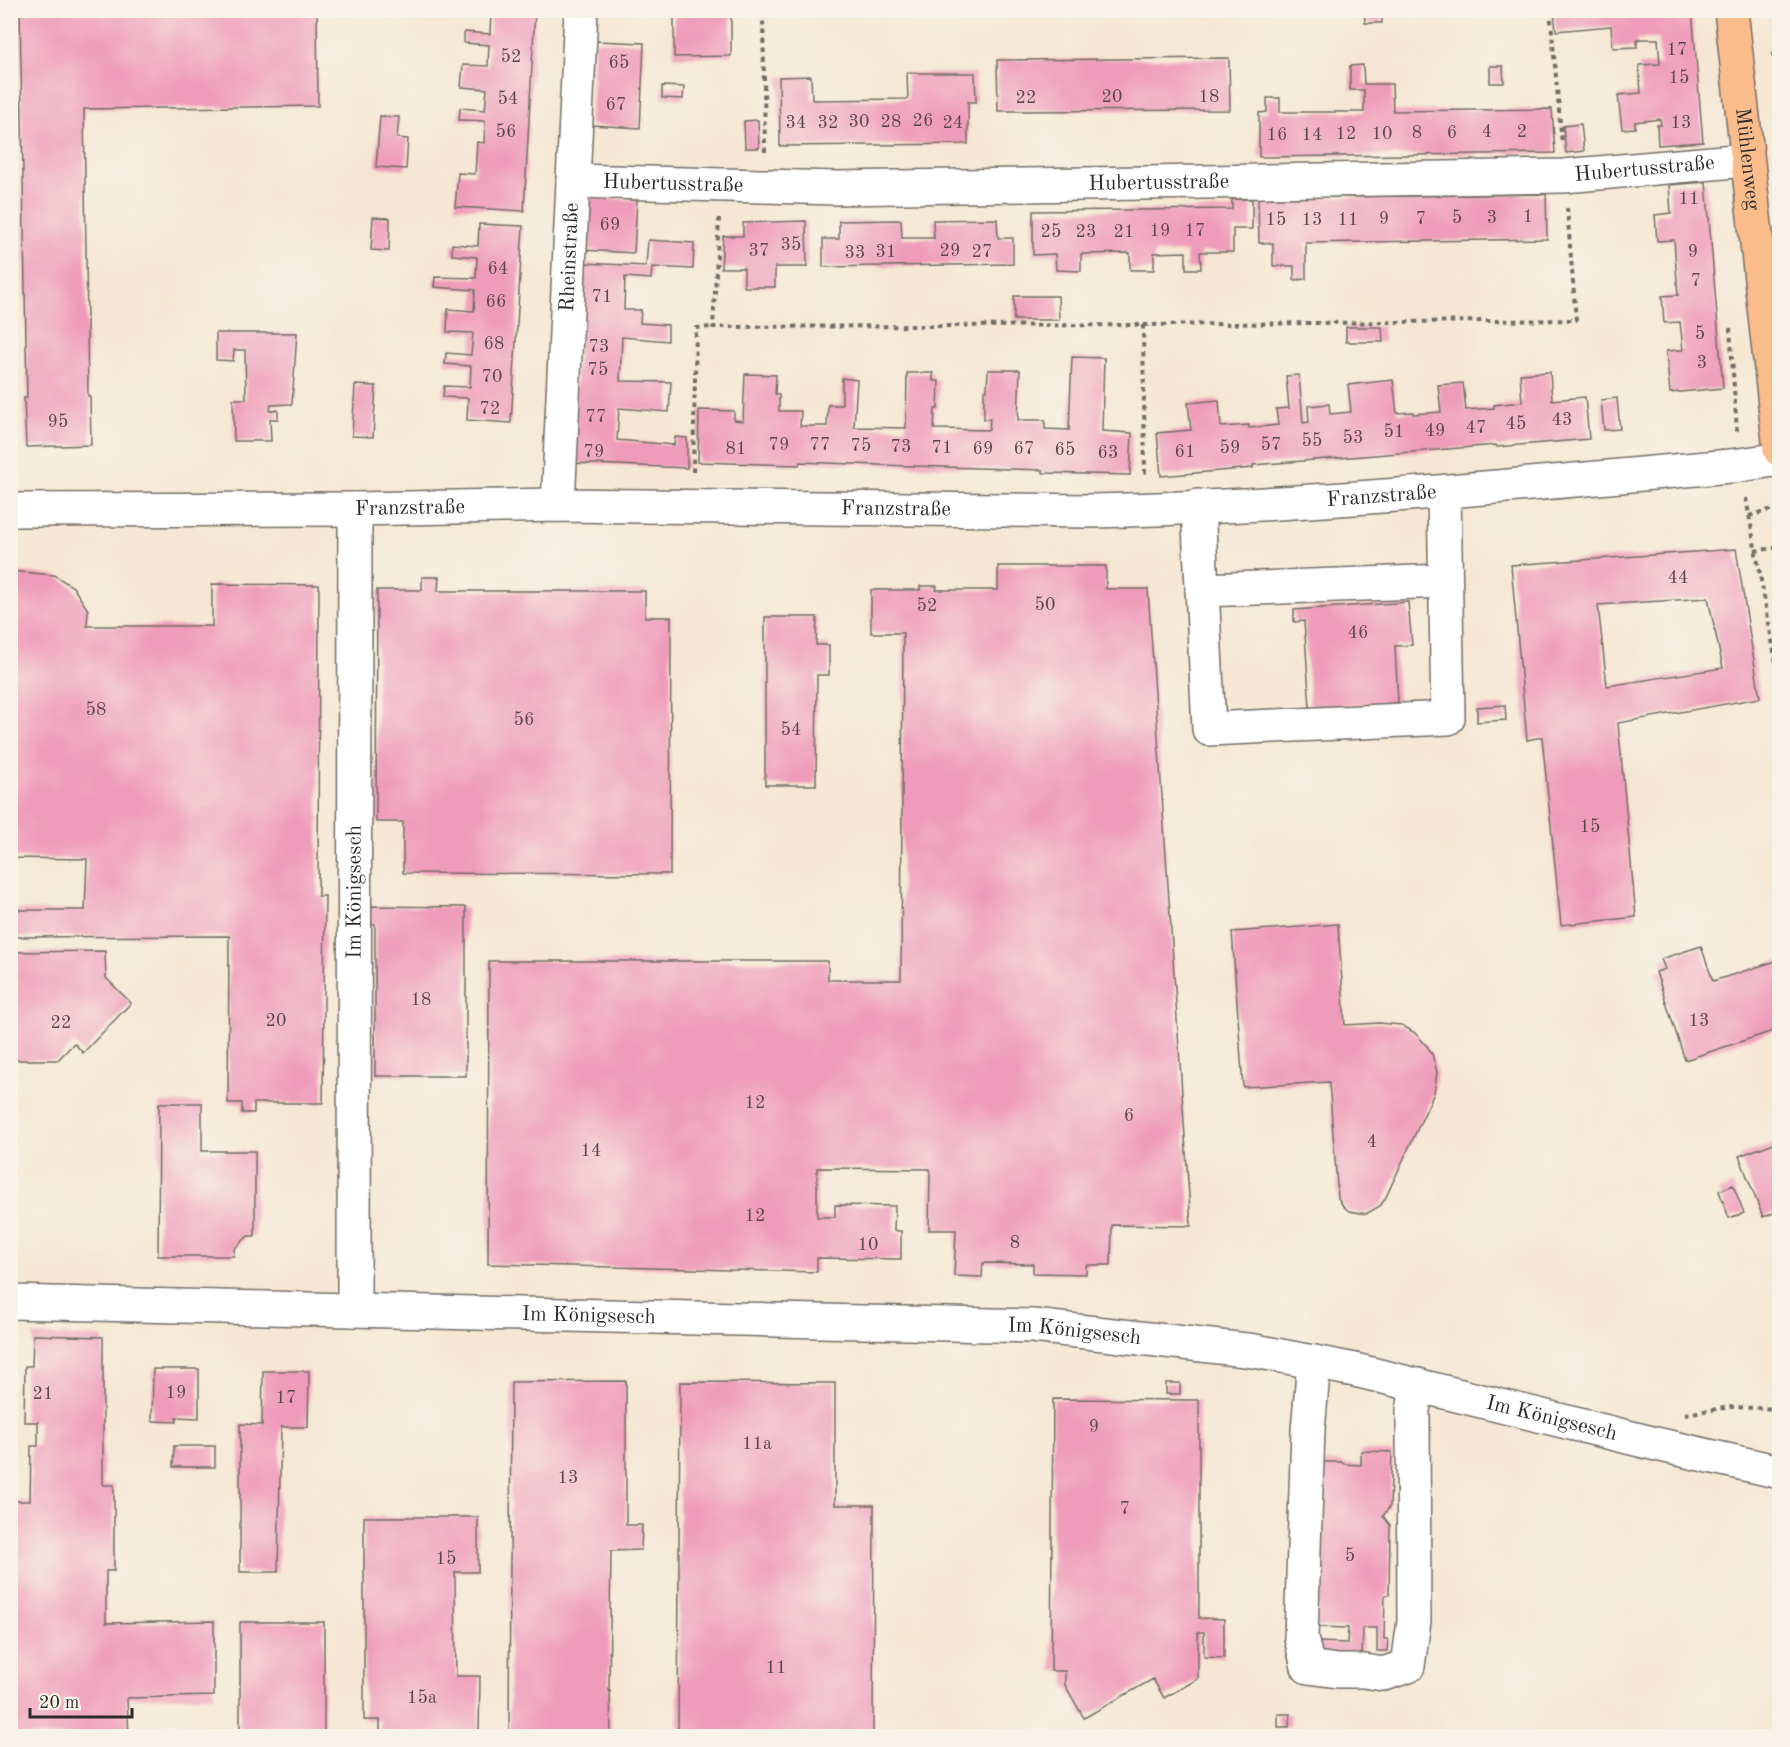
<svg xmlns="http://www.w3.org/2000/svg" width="1790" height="1747" font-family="'Old Standard TT',serif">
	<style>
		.building { fill: #ef9cba; fill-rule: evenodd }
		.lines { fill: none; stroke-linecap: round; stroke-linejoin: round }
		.minor-casing { stroke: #726d66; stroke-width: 36 }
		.major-casing { stroke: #726d66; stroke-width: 36 }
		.path { stroke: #726d66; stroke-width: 4; stroke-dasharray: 4.5 4.5; stroke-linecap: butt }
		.minor { stroke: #fff; stroke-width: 33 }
		.major { stroke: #fabc8b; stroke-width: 33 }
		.labels { text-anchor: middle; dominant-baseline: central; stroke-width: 4.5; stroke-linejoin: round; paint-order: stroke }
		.number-label { font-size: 18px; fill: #5c474f }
		.street-label { font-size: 21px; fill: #2b2b2b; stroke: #f7f3e8 }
	</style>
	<rect width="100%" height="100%" fill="#f7f3e8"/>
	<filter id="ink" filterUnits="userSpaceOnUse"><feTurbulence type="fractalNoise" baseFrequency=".0167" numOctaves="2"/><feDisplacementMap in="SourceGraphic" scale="12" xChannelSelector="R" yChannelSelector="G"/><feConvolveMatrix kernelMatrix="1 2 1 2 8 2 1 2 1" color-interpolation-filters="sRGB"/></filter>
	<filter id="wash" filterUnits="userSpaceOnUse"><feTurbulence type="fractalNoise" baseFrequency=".008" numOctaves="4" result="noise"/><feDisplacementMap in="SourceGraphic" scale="24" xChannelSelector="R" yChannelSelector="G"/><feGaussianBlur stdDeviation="1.35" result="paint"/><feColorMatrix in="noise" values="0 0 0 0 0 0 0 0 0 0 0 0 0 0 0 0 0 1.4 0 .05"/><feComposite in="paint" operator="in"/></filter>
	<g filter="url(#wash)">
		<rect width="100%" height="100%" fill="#f5e7d3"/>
		<g id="blocks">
			<path class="building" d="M20,10h297l1,96 -234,3 4,287h2l1,49 -65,2 -2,-49h3z
				M486,10h49l-11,201 -69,-4 3,-34 17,1 2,-32 7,1 1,-22 -26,-1 1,-12 25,2 2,-21 -26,-2 2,-22 25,1 1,-21 -25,-2v-11l26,2 1,-21 -5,-1z
				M674,10h57v46l-57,1z
				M1364,10h18v13h-17z
				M1567,10h125l11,132 -45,3 -1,-20h4l-1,-6 -25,3v6l-13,1 -4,-34 23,-2 -2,-28 21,-1 -2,-25h-21v8l-24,1 -2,-22 -55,5 -2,-19z
				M595,41l49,2 -4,85 -50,-3z
				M1229,58l1,52 -232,1 -1,-51z
				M1363,65l1,19h28l1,27 159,-2 3,44 -296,4v-44l8,-1v-14h13v14h84v-22h-14v-24z
				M1490,66h13l1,17h-14z
				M907,73h68l1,29h-8v42l-188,2 -1,-69 32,-1 1,24 96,-1z
				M662,86l22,1 -1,12 -21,-1z
				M380,116l19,1 -2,21 11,1 -2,30 -30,-2z
				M758,120l1,28h-14l-1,-27z
				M1581,124l3,27 -18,2 -3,-27z
				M1706,182l17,206 -53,5 -4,-42 17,-1 -3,-28 -16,1 -2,-27 16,-1 -4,-55 -17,1 -2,-26 16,-2 -2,-28z
				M1546,194l1,45 -241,4v36l-12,1v-14h-21v-23h-14l-1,-45z
				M586,197l51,3 -3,53 -51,-3z
				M1232,199h20v30h-19v23h-33l1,17h-15v-17l-32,1v17h-24v-17l-49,1v17l-25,-1 -1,-16 -22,1v-44l199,-2z
				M373,217l17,1 -1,33 -18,-1z
				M997,219l1,19h15v26l-190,3v-28h16v-18l62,-1 1,18h32l-1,-18z
				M806,221l1,46h-32v20h-31v-19h-23l2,-32h20v-13z
				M479,224l44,2 -12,197 -44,-3 1,-22 -25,-1 1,-11 26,1 1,-21 -26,-2 1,-11 25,2 2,-22 -26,-1 1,-23 26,2 1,-21 -41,-3 1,-10 41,1 1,-21 -25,-2v-11l26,2z
				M648,240l46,3 -1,26 -41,-2 -1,12 -26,-2 -1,33h17l-1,13 28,2v16l-46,-4 -2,44 51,1 -2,30 -50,-4 -2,32 57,5 1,-8 12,1v30l-117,-5 14,-200 62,3z
				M1014,296h44l1,24h-45z
				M1346,327h36l1,15h-37z
				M216,333h81l-5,71 -21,1 -1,6 8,-1v9h-8l1,22h-37l-1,-42h13l-1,-49h-11l-1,11 -17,-1z
				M1072,357l32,1 -2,73 30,2 -2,42 -87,-2v-3l-163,-5 -80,-3 -1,3 -101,-3 1,-52 35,1v9l9,1 2,-47 31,1 -1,19h4v17h22l-1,15h27l1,-21h14v-27l15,2 -3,47 52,1 1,-55h26v8h6l-1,28h-3l-1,20 55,1 1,-11h-6v-29h3l1,-20h32l-2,50h27v9l24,1z
				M1550,372l2,28 33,-3 4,42 -92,8 -1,-2 -243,20v3l-92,8 -4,-43 34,-3 -3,-27 31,-3 2,27 28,-2v3l29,-3 -2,-16 13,-1 -3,-32 13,-1 4,48 6,-1 -1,-16 21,-2 1,10 21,-2 -3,-27 45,-5 4,33 16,-1v2l28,-2 -3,-27 25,-2 3,27 28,-2v-3l28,-3 -2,-28z
				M355,385l21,1 -3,51 -21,-1z
				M1617,398l3,31 -16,1 -3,-30z
				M1736,549l24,149 -142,25 18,194 -75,8 -19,-188 -15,3 -16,-175zM1708,598l15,70 -116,18 -9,-81z
				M998,566h108v23h42l43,637 -79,-1 -1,40h-25v9l-53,-1v-9l-50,-1 -1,14 -28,-1 2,-46h-27l1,-61 -113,-1v49h18v-12l60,1 -1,25h7v28l-84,-1v14l-329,-8 1,-303h339v19h73l2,-347h-32v-43h49v-4h17l-1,4h62z
				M10,571l44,4 19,12 15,23 -1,16h125v-42l107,1 -1,311h7l-2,207h-69v10h-12v-10h-14l1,-167 -219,1v-27h75l2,-51 -77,-1z
				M422,577h17l-1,14h207v26h26l-1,257 -267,-1v-51h-27l1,-232h45z
				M1408,602l4,43 -17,1 3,57 -88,5 -6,-87 -10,1v-12z
				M765,617h52l-1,28h13v30h-12l-1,110h-51z
				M1505,705l1,15 -29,2v-15z
				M363,906l103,1v169h-91v-152h-12z
				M1338,924l7,101 34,-2 23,2 13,8 12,13 5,8 5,18 -3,21 -49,106 -5,7 -14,8 -17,-3 -6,-5 -5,-8 -9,-116 -86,5 -11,-155z
				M1701,946l12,35 66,-21v69l-94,31 -29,-88 9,-3 -4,-10z
				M105,951l1,27 25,25 -48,50 -9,-10 -16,17h-48v-108z
				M159,1103h43v48h53v85h-7l-14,13v7h-76z
				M1779,1141v70l-16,6 -24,-61z
				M1733,1185l11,28 -15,5 -10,-27z
				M33,1335l70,2v148h11v86h-8v52l108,-2v75l-87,2 2,38h-119v-235h20l1,-55h7v-24h-14l1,-56h7z
				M153,1369h46v49l-23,-1 1,5 -25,-1z
				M263,1371h46l-1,56h-27l-3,145h-38v-148l22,1z
				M626,1381v144h16l-1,25 -30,1 -2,140h1l1,45h-102l2,-354z
				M680,1382l155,1v122h39l-1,231h-195z
				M1166,1383h14v11h-14z
				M1053,1399l146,1v218l25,1v39l-20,-1v-25h-6v47l-34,19 -11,-19 -69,39 -19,-33v-14h-14z
				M174,1446h41v21h-42z
				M1361,1451l31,1 -2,54 -7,10 7,9 -1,70h-4l-1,44h4l-1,12h-10v-23h-14l-1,30 -45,-1 1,-15 29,1 1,-15 -31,-1 5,-163 3,-2h16l3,2 17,1z
				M364,1517h114v55h-23l1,104h24l-1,58 -19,1v1h-77v-2h-3v-14h-16z
				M240,1622h84v114h-84z
				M1278,1714h12l-1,13h-11z"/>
		</g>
	</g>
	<g filter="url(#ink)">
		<use href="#blocks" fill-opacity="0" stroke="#726d66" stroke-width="1.5"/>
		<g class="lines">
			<defs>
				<g id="minor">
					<path id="s1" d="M573,181l263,7 728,-12 182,-16"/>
					<path id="s2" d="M558,505l23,-495"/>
					<path d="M1198,506l11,223 239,-11 -4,-226"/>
					<path id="s3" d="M10,510l345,-1 203,-4 531,6c217,-5 434,-26 651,-46l40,-6"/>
					<path d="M1202,590l243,-9"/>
					<path id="s4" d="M10,1302l1023,24 222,25 100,19 301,74 124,28"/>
					<path id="s5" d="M354,1310l1,-801"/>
					<path d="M1314,1362l-6,68 -7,208 7,29 30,4h27l18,3 25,-8 6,-45 -1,-211 5,-25"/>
				</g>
				<g id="major">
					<path id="s6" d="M1731,10l49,440"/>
				</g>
			</defs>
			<use href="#minor" class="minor-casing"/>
			<use href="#major" class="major-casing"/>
			<path class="path" d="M1550,10l12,134
				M1773,53l7,35
				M765,152l-2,-141 23,-1
				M719,218l-6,109 430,-2 433,-5 -9,-112
				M1143,325l2,150
				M1730,328l7,104
				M693,472l3,-144 17,-1
				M1746,498l34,186
				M1749,516l31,-9
				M1755,551l25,-4
				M1685,1414l46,-7 49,2"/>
			<use href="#minor" class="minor"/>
			<use href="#major" class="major"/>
		</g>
	</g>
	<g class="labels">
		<g class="number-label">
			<text x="1677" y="50">17</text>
			<text x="511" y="57">52</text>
			<text x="619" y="63">65</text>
			<text x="1679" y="78">15</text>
			<text x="1112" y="97">20</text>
			<text x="1209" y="97">18</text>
			<text x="1026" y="98">22</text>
			<text x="508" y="99">54</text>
			<text x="616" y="105">67</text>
			<text x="923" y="121">26</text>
			<text x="859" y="122">30</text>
			<text x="891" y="122">28</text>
			<text x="796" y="123">34</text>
			<text x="828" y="123">32</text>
			<text x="953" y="123">24</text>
			<text x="1681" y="123">13</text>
			<text x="506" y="132">56</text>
			<text x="1487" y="132">4</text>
			<text x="1522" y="132">2</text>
			<text x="1417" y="133">8</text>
			<text x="1452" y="133">6</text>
			<text x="1346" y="134">12</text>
			<text x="1382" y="134">10</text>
			<text x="1277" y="135">16</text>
			<text x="1312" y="135">14</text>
			<text x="1689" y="199">11</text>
			<text x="1528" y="217">1</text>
			<text x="1457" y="218">5</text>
			<text x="1492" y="218">3</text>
			<text x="1384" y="219">9</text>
			<text x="1421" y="219">7</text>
			<text x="1276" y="220">15</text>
			<text x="1312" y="220">13</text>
			<text x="1348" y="220">11</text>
			<text x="610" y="225">69</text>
			<text x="1160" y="231">19</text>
			<text x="1195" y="231">17</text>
			<text x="1051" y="232">25</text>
			<text x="1086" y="232">23</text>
			<text x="1124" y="232">21</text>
			<text x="791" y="245">35</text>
			<text x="759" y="251">37</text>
			<text x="950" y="251">29</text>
			<text x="886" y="252">31</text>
			<text x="982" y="252">27</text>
			<text x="1693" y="252">9</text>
			<text x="855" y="253">33</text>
			<text x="498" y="269">64</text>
			<text x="1696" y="281">7</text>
			<text x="602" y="297">71</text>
			<text x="496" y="302">66</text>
			<text x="1700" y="334">5</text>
			<text x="494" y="344">68</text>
			<text x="599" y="347">73</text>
			<text x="1702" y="363">3</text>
			<text x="598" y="370">75</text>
			<text x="492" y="377">70</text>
			<text x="490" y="409">72</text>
			<text x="596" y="417">77</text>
			<text x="1562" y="420">43</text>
			<text x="58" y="422">95</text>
			<text x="1516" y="424">45</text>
			<text x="1476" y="428">47</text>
			<text x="1435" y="431">49</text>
			<text x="1394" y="432">51</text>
			<text x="1353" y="438">53</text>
			<text x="1312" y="441">55</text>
			<text x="779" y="445">79</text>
			<text x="820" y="445">77</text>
			<text x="1271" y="445">57</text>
			<text x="861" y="446">75</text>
			<text x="901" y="447">73</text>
			<text x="942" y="448">71</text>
			<text x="1230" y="448">59</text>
			<text x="736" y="449">81</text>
			<text x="983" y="449">69</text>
			<text x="1024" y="449">67</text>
			<text x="1065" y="450">65</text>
			<text x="594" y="452">79</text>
			<text x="1185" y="452">61</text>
			<text x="1108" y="453">63</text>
			<text x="1678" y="578">44</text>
			<text x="1045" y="605">50</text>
			<text x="927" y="606">52</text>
			<text x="1358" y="633">46</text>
			<text x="96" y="710">58</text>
			<text x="524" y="720">56</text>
			<text x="791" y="730">54</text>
			<text x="1590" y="827">15</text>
			<text x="421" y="1000">18</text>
			<text x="276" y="1021">20</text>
			<text x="1699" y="1021">13</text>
			<text x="61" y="1023">22</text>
			<text x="755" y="1103">12</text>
			<text x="1129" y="1116">6</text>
			<text x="1372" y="1142">4</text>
			<text x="591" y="1151">14</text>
			<text x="755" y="1216">12</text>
			<text x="1015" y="1243">8</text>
			<text x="868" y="1245">10</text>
			<text x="176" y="1393">19</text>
			<text x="43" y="1394">21</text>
			<text x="286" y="1398">17</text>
			<text x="1094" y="1427">9</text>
			<text x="757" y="1444">11a</text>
			<text x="568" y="1478">13</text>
			<text x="1125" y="1509">7</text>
			<text x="1350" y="1556">5</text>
			<text x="446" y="1559">15</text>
			<text x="776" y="1668">11</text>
			<text x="422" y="1698">15a</text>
		</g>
		<g class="street-label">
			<text stroke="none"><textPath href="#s6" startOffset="150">Mühlenweg</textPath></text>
			<text stroke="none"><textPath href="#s1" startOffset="1072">Hubertusstraße</textPath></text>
			<text stroke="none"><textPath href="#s1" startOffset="586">Hubertusstraße</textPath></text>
			<text stroke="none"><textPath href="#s1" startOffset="100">Hubertusstraße</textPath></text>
			<text stroke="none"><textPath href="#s2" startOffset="248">Rheinstraße</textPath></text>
			<text stroke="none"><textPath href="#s3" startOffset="1372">Franzstraße</textPath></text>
			<text stroke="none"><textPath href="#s3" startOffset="400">Franzstraße</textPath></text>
			<text stroke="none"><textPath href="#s3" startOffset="886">Franzstraße</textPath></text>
			<text stroke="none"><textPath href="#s5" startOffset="418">Im Königsesch</textPath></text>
			<text stroke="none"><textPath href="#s4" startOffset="579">Im Königsesch</textPath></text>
			<text stroke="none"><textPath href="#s4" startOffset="1065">Im Königsesch</textPath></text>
			<text stroke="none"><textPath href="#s4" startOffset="1551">Im Königsesch</textPath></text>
		</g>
	</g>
	<rect width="1790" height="1747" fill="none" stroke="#f7f3e8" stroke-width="36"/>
	<path d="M30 1708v9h102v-9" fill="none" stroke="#2b2b2b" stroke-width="3"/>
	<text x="39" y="1708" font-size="18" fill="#2b2b2b" stroke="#f7f3e8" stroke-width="4.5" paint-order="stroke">20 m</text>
</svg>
